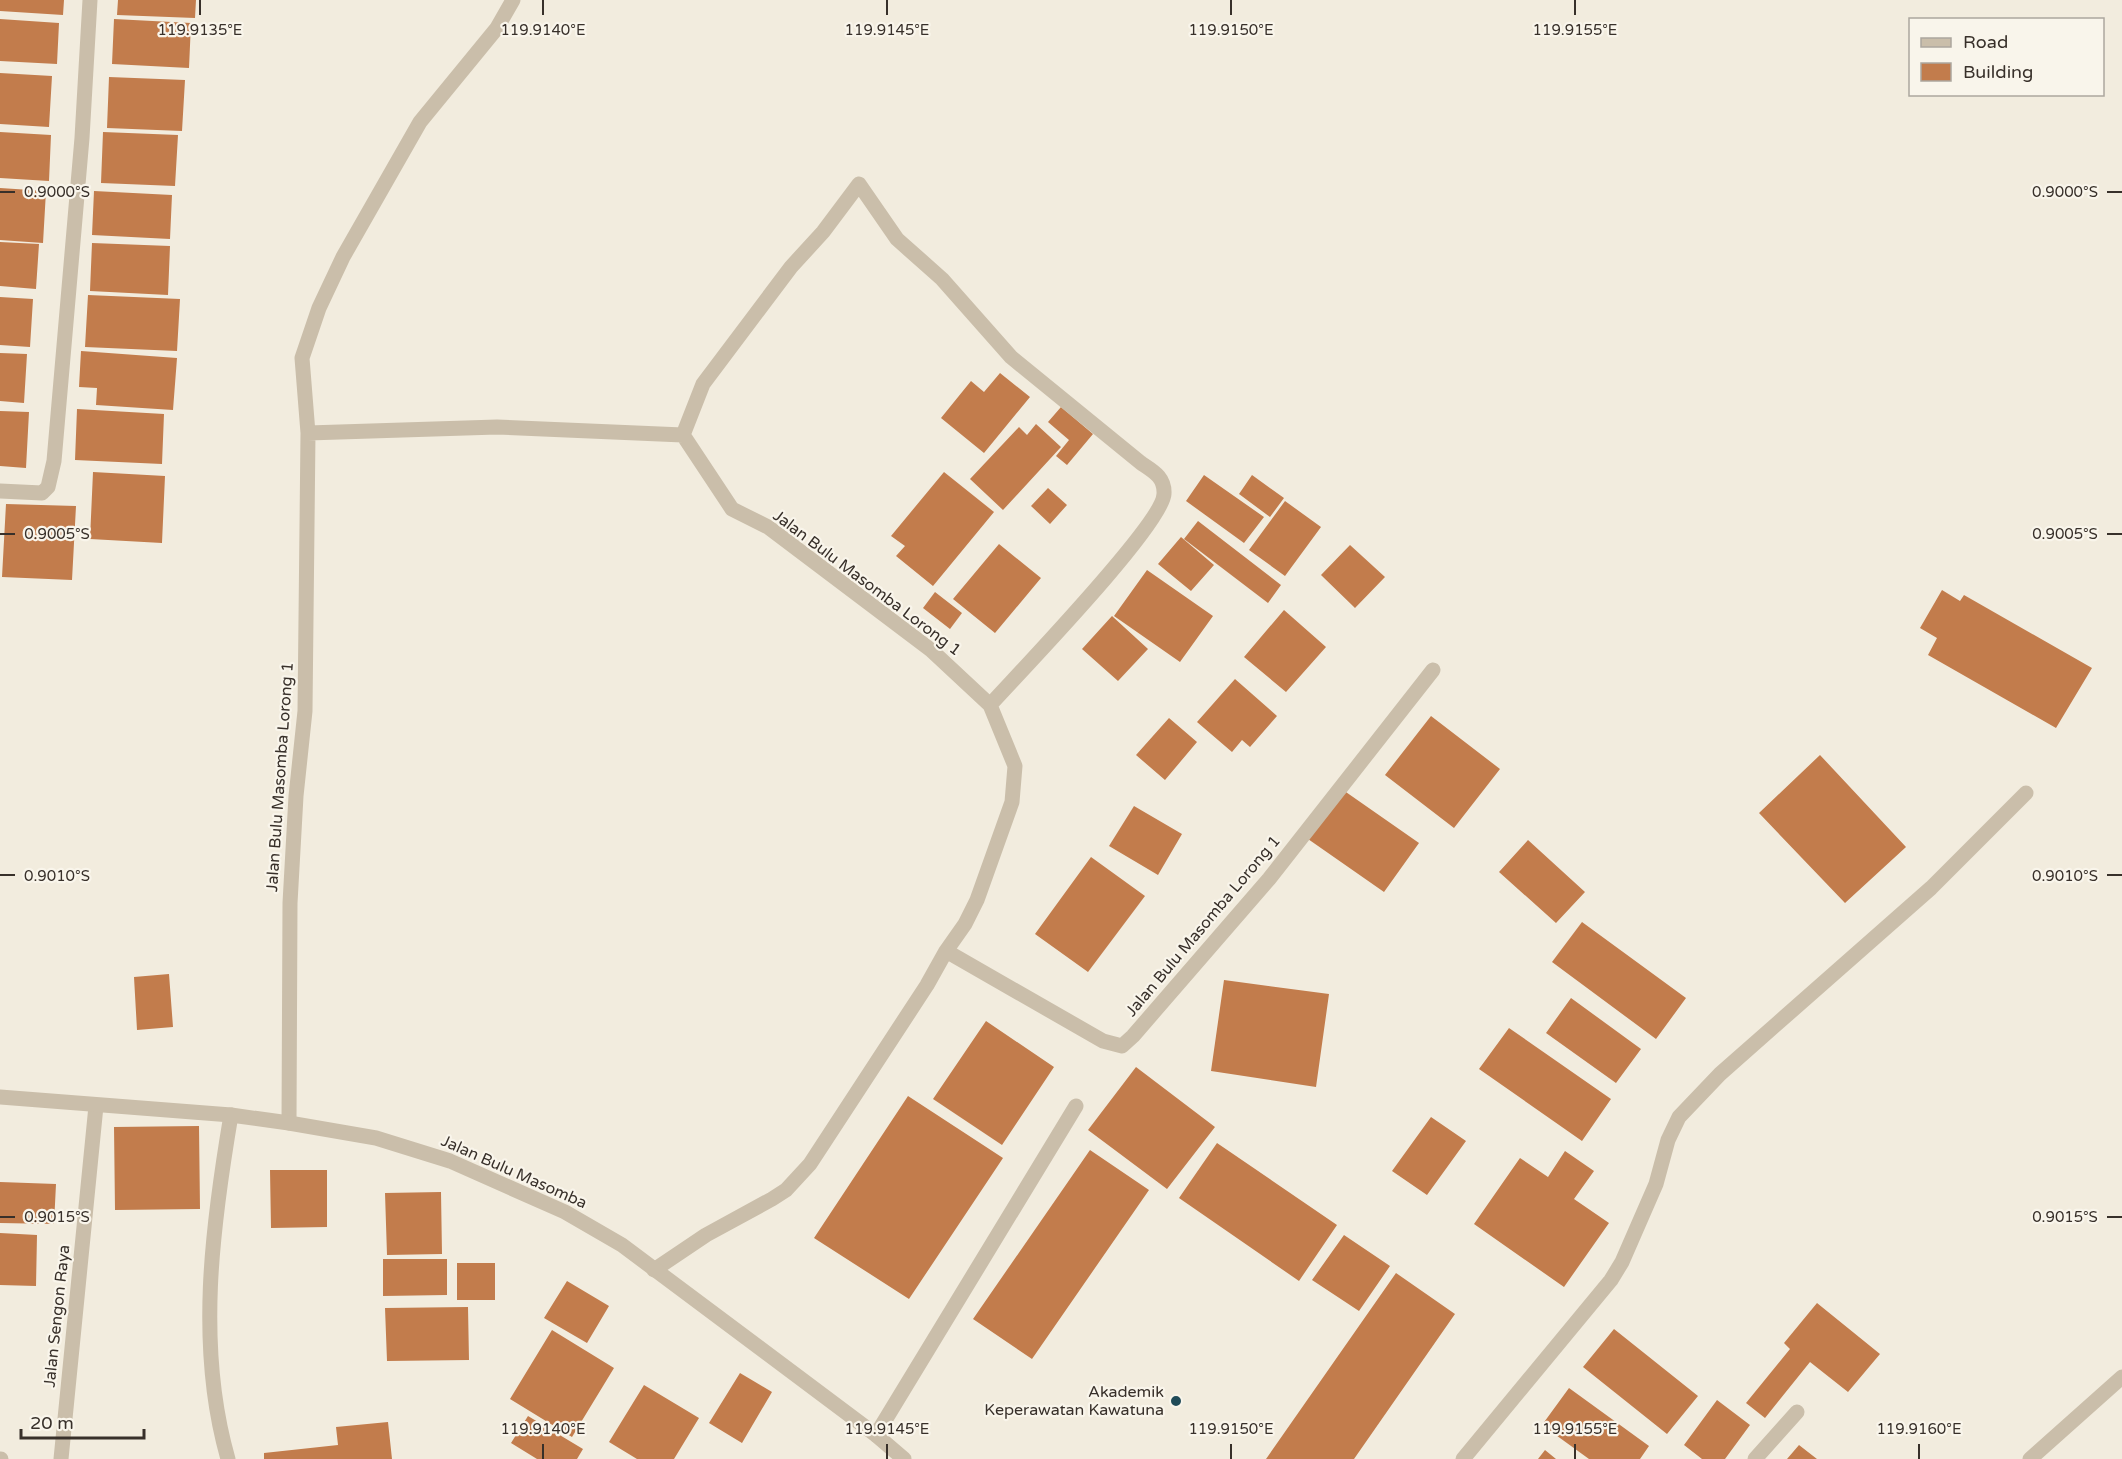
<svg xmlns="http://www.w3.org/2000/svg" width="2122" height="1459" font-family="'Varela Round',sans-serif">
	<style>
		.building { fill: #c27c4c }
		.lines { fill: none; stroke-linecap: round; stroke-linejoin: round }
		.service { stroke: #cabeaa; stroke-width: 15 }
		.minor { stroke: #cabeaa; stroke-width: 15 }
		.tertiary { stroke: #cabeaa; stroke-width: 15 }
		.ticks { fill: none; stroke: #38302a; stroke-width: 2 }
		.poi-dot { fill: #204b58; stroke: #f9f5eb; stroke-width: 2 }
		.labels { text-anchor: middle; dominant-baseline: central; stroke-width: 4.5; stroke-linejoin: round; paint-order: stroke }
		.street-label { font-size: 16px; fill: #38302a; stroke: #f9f5eb }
		.poi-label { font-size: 16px; fill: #38302a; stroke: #f9f5eb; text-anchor: end }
		.ticks-label { font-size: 15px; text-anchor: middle; fill: #38302a; stroke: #f9f5eb; stroke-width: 4.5; stroke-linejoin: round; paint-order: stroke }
	</style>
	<rect width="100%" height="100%" fill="#f2ecde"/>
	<path class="building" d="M0,0h64l-1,15 -63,-4z
		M118,0h78l-1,18 -78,-3z
		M0,19l59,4 -2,41 -57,-3z
		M114,19l77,4 -2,45 -77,-4z
		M0,73l52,3 -3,51 -49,-3z
		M109,77l76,3 -3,51 -75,-3z
		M0,132l51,3 -2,46 -49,-3z
		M103,132l75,3 -3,51 -74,-3z
		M0,188l46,3 -3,52 -43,-3z
		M94,191l78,4 -2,44 -78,-4z
		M0,242l39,2 -3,45 -36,-3z
		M92,243l78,3 -2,49 -78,-4z
		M88,295l92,4 -3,52 -92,-4z
		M0,297l33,2 -3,48 -30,-2z
		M81,351l96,7 -4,52 -77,-5 1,-17 -18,-1z
		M0,353l27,1 -3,49 -24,-2z
		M1000,373l30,24 -46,56 -43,-35 30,-37 13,11z
		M1061,407l32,27 -26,31 -11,-9 13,-16 -21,-18z
		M77,409l87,5 -2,50 -87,-4z
		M0,411l29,1 -3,56 -26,-2z
		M1036,424l25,23 -58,63 -33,-31 49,-52 8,8z
		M93,472l72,4 -3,67 -72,-4z
		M944,472l50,40 -61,74 -37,-30 9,-10 -14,-10z
		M1204,475l60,42 -20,26 -58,-42z
		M1252,475l32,23 -14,19 -31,-23z
		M1048,488l19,17 -17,19 -19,-18z
		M1285,501l36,26 -36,49 -36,-26z
		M6,504l70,2 -4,74 -70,-3z
		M1198,521l83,64 -13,18 -84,-64z
		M1181,537l33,28 -23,26 -33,-27z
		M999,544l42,34 -46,55 -42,-34z
		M1350,545l35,32 -30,31 -34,-33z
		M1147,570l66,46 -33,46 -66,-46z
		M1942,590l18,11 4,-6 128,73 -36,60 -128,-73 9,-17 -17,-10z
		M935,592l27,21 -12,16 -27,-21z
		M1284,610l42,37 -40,45 -42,-35z
		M1112,616l36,33 -30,32 -36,-32z
		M1235,679l42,37 -27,31 -8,-7 -10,12 -35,-30z
		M1431,716l69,53 -46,59 -69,-53z
		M1169,718l28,24 -32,38 -29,-25z
		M1820,755l86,92 -61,56 -86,-90z
		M1343,790l76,53 -35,49 -76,-53z
		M1134,806l48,28 -24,41 -49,-29z
		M1528,840l57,52 -29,31 -57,-51z
		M1091,857l54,39 -57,76 -53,-38z
		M1582,922l104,76 -30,41 -104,-77z
		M169,974l4,53 -36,3 -3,-53z
		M1224,980l105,14 -13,93 -105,-16z
		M1571,998l70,51 -25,34 -70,-50z
		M986,1021l68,46 -52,78 -69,-46z
		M1509,1028l102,71 -29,42 -103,-72z
		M1136,1067l79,60 -48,62 -79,-59z
		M908,1096l95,62 -94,141 -95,-61z
		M1431,1117l35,24 -39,54 -35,-24z
		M199,1126l1,83 -85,1 -1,-83z
		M1217,1143l120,82 -38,56 -120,-83z
		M1090,1150l59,40 -117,169 -59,-40z
		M1565,1151l29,20 -20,28 35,24 -45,64 -90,-63 46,-66 28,19z
		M270,1170h57v57l-56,1z
		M0,1182l56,2 -2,40 -54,-1z
		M441,1192l1,62 -55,1 -2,-62z
		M0,1233l37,2 -1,51 -36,-1z
		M1344,1235l46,31 -31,45 -47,-31z
		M383,1259h64v36l-64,1z
		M457,1263h38v37h-38z
		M1396,1273l59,41 -101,145h-88z
		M567,1281l42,25 -22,37 -43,-25z
		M1817,1303l63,51 -32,38 -38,-30 -45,56 -19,-15 44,-54 -6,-6z
		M468,1307l1,53 -82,1 -2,-53z
		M1614,1329l84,67 -31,38 -84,-67z
		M552,1330l62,38 -42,69 -62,-38z
		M740,1373l32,19 -30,51 -33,-20z
		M644,1385l55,33 -25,41h-37l-28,-17z
		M1569,1388l80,58 -9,13h-51l-47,-34z
		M1717,1400l33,25 -25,34h-23l-18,-14z
		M528,1416l55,33 -6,10h-40l-26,-16z
		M388,1422l4,37h-128v-6l74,-8 -2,-18z
		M1799,1445l18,14h-30z
		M1545,1450l11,9h-18z"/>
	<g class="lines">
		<path class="service" d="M876,1435l200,-329
			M1755,1459l42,-47"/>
		<path class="minor" d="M308,433l189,-6 186,8 49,74 36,18 163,123 59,55 25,61 -3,36 -35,98 -12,24 -19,27 157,90 19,5 11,-10 136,-157 164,-209
			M683,435l20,-51 88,-117 32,-35 36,-48 38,55 45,40 69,78 130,106c12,8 24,14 23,31 -1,30 -146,180 -174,211
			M0,491l42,2 6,-6 6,-26 28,-323 8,-138
			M289,1123l1,-220 6,-107 9,-85 3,-278 -6,-75 17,-50 24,-51 77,-135 77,-94 16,-28
			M654,1270l52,-35 66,-36 14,-9 24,-26 117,-179 19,-34
			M0,1459h1
			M61,1459l35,-353
			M228,1459c-32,-111 -16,-232 3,-344
			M1463,1459l148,-179 11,-18 34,-78 12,-44 11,-23 41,-43 211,-186 95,-95
			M2030,1459l92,-82"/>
		<path class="tertiary" d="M0,1097l231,18 58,8 87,15 74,23 115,51 57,33 254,190 28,24"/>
	</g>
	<path class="ticks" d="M200,0v15M543,0v15M887,0v15M1231,0v15M1575,0v15M0,192h15M2107,192h15M0,534h15M2107,534h15M0,875h15M2107,875h15M0,1217h15M2107,1217h15M543,1444v15M887,1444v15M1231,1444v15M1575,1444v15M1919,1444v15"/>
	<circle class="poi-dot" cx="1176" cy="1401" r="6"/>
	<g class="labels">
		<g class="street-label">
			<text transform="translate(867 583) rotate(37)">Jalan Bulu Masomba Lorong 1</text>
			<text transform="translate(280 777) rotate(-86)">Jalan Bulu Masomba Lorong 1</text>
			<text transform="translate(1203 926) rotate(-50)">Jalan Bulu Masomba Lorong 1</text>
			<text transform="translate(514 1172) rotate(24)">Jalan Bulu Masomba</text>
			<text transform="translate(57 1316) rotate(-84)">Jalan Sengon Raya</text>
		</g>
		<g class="poi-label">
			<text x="1164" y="1392">Akademik<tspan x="1164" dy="18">Keperawatan Kawatuna</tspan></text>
		</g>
	</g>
	<g class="ticks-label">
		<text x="200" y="35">119.9135°E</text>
		<text x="543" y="35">119.9140°E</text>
		<text x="887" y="35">119.9145°E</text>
		<text x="1231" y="35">119.9150°E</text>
		<text x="1575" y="35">119.9155°E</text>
		<text x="57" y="197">0.9000°S</text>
		<text x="2065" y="197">0.9000°S</text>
		<text x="57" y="539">0.9005°S</text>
		<text x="2065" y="539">0.9005°S</text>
		<text x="57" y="881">0.9010°S</text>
		<text x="2065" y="881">0.9010°S</text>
		<text x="57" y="1222">0.9015°S</text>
		<text x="2065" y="1222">0.9015°S</text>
		<text x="543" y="1434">119.9140°E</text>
		<text x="887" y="1434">119.9145°E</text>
		<text x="1231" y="1434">119.9150°E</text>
		<text x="1575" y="1434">119.9155°E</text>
		<text x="1919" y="1434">119.9160°E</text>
	</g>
	<rect x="1909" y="18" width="195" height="78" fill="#f9f5eb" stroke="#aca69e" stroke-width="1.5"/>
	<rect x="1921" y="38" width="30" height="9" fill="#cabeaa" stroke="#aca69e" stroke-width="1.5"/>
	<text x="1963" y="48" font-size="18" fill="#38302a">Road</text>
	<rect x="1921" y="63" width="30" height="18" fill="#c27c4c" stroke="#aca69e" stroke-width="1.5"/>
	<text x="1963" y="78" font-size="18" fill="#38302a">Building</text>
	<path d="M21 1429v9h123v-9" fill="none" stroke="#38302a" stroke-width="3"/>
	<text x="30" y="1429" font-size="18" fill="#38302a" stroke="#f9f5eb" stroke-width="4.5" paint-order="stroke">20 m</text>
</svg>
